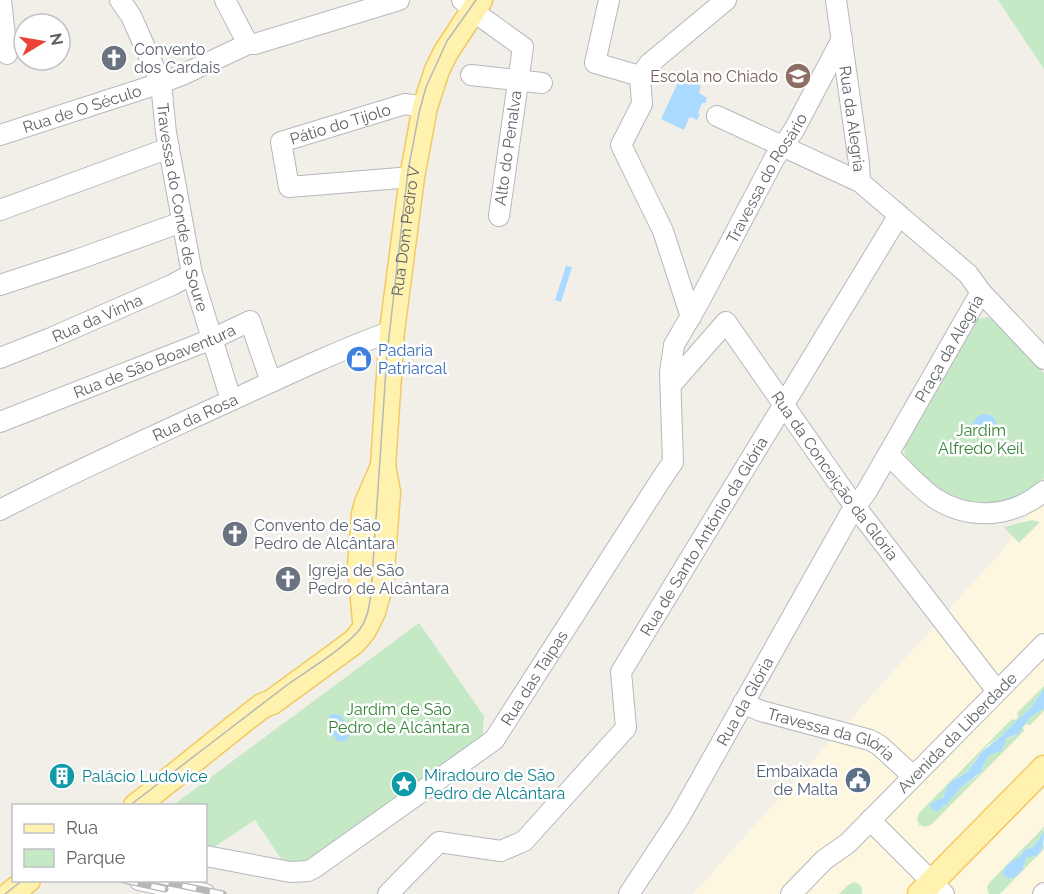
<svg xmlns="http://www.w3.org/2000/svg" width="1044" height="894" font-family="Raleway,sans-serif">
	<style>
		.commercial { fill: #fef7e0 }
		.green { fill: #c5e8c5 }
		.water { fill: #aadaff }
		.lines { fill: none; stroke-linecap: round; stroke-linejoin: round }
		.minor-casing { stroke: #b5b8bc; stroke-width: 22 }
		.major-casing { stroke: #f2c960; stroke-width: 27 }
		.minor { stroke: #fff; stroke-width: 20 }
		.major { stroke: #fff2af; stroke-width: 24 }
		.tram { stroke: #b6b7b8; stroke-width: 1.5 }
		.rail-casing { stroke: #b6b7b8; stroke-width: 7 }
		.rail { stroke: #fff; stroke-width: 4.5; stroke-dasharray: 14; stroke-linecap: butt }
		.labels { text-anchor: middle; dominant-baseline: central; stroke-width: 5; stroke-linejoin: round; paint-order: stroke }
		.worship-label { font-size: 16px; fill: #5b616d; stroke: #fff; text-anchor: start }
		.education-label { font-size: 16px; fill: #785e54; stroke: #fff; text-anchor: end }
		.street-label { font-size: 16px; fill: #5f6368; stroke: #fff }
		.shop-label { font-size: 16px; fill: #366cbe; stroke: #fff; text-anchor: start }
		.park-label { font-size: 16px; fill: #348238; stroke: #fff }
		.service-label { font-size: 16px; fill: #4e5e75; stroke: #fff; text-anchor: end }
		.culture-label { font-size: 16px; fill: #0d838f; stroke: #fff; text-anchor: start }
	</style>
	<rect width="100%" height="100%" fill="#f1efe8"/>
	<path class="commercial" d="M1044,494v400h-351l306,-340z"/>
	<path class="green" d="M998,0h46v69z
		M988,317l9,5 47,51v105c-11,12 -24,19 -39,23 -45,11 -68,-12 -97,-41 -4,-6 -4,-10 -3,-17l69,-121 4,-3z
		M1032,520l8,2 -21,21 -15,-16z
		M419,623l65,93 -2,25 -176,123 -24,-4 -27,-40 -44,29 -5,-1v-42h-34z
		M1044,686v3l-15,21 -11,9 -17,17 -14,10 -11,13 -9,13 -11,6 -10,12 -3,8 -11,5 -2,4h14l17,-20 17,-12 5,-7 4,-11 3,-2 4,-2 13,-14 9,-4 5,-5 10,-14 13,-7v2l-14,14 -4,-1 -3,3 1,4 -93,94 -6,2 -6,-2 -2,-6 2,-6 93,-94 3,1 3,-3 -1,-4z
		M1044,827c-1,13 -11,20 -22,25l-1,4 -4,3 -12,18 6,2 13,-12 2,-10h8l7,-6 3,-7v5l-44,45h-11l-2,-6 2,-5z
		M854,882c6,2 9,6 8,12h-23l9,-9z"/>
	<path class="water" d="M681,76l20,10 -2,7 8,5 -2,5h-3l-4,10 2,1 -3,6 -6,-3 -2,1 -5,12 -23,-11z
		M566,266l6,1 -11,35 -6,-2z
		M973 426a12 12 0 1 1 24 0a12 12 0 1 1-24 0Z
		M1044,689v20l-13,7 -13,18 -11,4 -6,13 -11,4 -3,3 -6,14 -20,15 -14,17 -10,7 -5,-1 -2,-5 4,-4 9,-3 5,-13 4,-4 15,-9 15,-20 19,-16 17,-17 11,-9z
		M330,714l11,1 3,6 4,2 3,8 -4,10h-10l-3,-5 -4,-2v-4l-3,-5z
		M1044,831c0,14 -1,28 -18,26 0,10 -8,21 -18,22l-5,-5c1,-9 10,-14 17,-17l4,-7c10,-1 16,-11 20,-19z"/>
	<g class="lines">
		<defs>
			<g id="minor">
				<path d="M1,0l6,54"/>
				<path id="s1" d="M120,0l11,16 30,67 5,50 26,141 39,126"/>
				<path d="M225,0l23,44"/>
				<path d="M462,0l22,19 39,28 -24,169"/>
				<path d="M609,0l-14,63 45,13"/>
				<path id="s2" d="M836,0l23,163 1,19 108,92 13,18 63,67"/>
				<path d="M471,75l71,8"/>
				<path d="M640,76l2,28 -21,41 42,86 28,86"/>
				<path d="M640,76l9,-12 77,-64"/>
				<path d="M717,116l143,66"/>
				<path id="s3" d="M0,135l161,-52 21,-8 66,-31h7l144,-44"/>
				<path id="s4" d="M412,177l-123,10 -8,-45 124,-38 20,3"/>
				<path d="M0,210l169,-62"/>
				<path d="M0,285l76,-25 106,-38"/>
				<path id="s5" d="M0,358l51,-20 121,-53 20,-11"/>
				<path id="s6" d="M671,385l55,-63 122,175 149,194"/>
				<path id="s7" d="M0,422l212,-83 38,-18 21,61"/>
				<path d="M888,455c16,14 30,32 48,44 35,22 77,18 108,-8"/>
				<path id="s8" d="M0,510c76,-40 154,-74 232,-110 52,-24 105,-49 160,-69"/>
				<path id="s9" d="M743,703l18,8 109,29 9,5 34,31"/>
				<path d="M870,820l74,74"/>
				<path id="s10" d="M206,856l84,16 18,-1 6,-3 180,-128 168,-262 11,-16 -3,-89 4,-28 25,-43 75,-143 20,-29 48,-91"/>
				<path d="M139,880l66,14"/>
				<path id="s11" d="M388,894l51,-52 62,9 23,-10 102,-113 -5,-56 278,-457"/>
				<path id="s12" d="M629,894l50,-76 171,-304 17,-23 114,-199"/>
				<path id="s13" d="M791,894l33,-34 24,-17 196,-199"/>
				<path d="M1043,894l1,-1"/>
			</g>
			<g id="major">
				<path d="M365,621l-5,-55 4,-52 3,-11 16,-37"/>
				<path id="s14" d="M136,806c43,-33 83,-67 126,-100l10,-4 82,-60 10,-12 9,-18 8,-29 7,-91 -5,-26 9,-135 20,-154 13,-70 12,-37 9,-18 34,-52"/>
				<path d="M10,894l18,-14"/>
				<path d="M920,894l124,-126"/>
			</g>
		</defs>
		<use href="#minor" class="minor-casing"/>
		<use href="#major" class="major-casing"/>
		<use href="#minor" class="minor"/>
		<use href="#major" class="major"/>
		<path class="tram" d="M129,806c53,-40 105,-81 158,-121 21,-15 58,-37 73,-56 8,-11 9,-23 11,-35l16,-240 21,-183 11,-58 7,-26 21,-46 29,-41
			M5,894l18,-14"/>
		<defs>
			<path id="rail" d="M124,880l41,9
				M155,880l68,14"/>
		</defs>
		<use href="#rail" class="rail-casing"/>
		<use href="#rail" class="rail"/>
	</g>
	<defs>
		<symbol id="church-disc" viewBox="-11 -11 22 22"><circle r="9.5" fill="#6b7280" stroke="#fff"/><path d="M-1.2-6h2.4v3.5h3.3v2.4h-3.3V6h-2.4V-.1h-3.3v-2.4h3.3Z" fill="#fff"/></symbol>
		<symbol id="school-disc" viewBox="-11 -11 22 22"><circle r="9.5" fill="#8d6e63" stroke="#fff"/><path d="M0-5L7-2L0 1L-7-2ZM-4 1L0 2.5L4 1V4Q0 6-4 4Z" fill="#fff"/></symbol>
		<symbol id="shop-disc" viewBox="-11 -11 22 22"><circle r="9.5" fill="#3f7fe0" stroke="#fff"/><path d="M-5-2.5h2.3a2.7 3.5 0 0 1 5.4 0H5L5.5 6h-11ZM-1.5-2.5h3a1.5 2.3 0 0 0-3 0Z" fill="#fff"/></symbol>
		<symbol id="building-disc" viewBox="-11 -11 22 22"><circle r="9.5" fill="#0f9aa8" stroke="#fff"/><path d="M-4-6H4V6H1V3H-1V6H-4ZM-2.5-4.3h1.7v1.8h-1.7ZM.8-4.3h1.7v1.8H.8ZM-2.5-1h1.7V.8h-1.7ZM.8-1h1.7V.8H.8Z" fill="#fff"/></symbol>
		<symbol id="civic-disc" viewBox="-11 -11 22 22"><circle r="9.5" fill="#5c6f8a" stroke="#fff"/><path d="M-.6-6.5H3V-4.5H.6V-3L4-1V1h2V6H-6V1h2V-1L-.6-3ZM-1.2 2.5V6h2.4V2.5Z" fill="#fff"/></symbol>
		<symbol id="sight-disc" viewBox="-11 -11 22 22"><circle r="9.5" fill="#0f9aa8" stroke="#fff"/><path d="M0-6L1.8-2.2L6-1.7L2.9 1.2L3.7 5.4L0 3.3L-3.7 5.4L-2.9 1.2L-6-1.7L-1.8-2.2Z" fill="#fff"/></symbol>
	</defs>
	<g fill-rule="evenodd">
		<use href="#church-disc" x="99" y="43" width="30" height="30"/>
		<use href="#school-disc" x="783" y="61" width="30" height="30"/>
		<use href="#shop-disc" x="344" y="344" width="30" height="30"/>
		<use href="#church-disc" x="220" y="519" width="30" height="30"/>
		<use href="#church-disc" x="273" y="564" width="30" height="30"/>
		<use href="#building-disc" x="47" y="761" width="30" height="30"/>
		<use href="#civic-disc" x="843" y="765" width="30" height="30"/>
		<use href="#sight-disc" x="389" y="769" width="30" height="30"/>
	</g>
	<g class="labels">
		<g class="worship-label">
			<text x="134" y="49">Convento<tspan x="134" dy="18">dos Cardais</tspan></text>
			<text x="254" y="525">Convento de São<tspan x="254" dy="18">Pedro de Alcântara</tspan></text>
			<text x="308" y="570">Igreja de São<tspan x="308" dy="18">Pedro de Alcântara</tspan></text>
		</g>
		<g class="education-label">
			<text x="778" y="76">Escola no Chiado</text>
		</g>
		<g class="street-label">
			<text stroke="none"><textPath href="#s3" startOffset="86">Rua de O Século</textPath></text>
			<text stroke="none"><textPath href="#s2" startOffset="120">Rua da Alegria</textPath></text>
			<text stroke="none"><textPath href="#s4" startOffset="231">Pátio do Tijolo</textPath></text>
			<text transform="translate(508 148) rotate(-82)">Alto do Penalva</text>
			<text stroke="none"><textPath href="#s10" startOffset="970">Travessa do Rosário</textPath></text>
			<text stroke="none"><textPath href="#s1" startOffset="219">Travessa do Conde de Soure</textPath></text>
			<text stroke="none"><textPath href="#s14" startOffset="693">Rua Dom Pedro V</textPath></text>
			<text stroke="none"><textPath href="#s5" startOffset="105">Rua da Vinha</textPath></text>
			<text stroke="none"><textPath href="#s12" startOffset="633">Praça da Alegria</textPath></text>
			<text stroke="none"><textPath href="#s7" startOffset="166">Rua de São Boaventura</textPath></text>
			<text stroke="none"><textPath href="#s8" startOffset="216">Rua da Rosa</textPath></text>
			<text stroke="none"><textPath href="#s6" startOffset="272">Rua da Conceição da Glória</textPath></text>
			<text stroke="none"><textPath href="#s11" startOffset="528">Rua de Santo António da Glória</textPath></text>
			<text stroke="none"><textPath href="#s10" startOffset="405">Rua das Taipas</textPath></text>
			<text stroke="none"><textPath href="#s12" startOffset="225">Rua da Glória</textPath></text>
			<text stroke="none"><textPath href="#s13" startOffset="232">Avenida da Liberdade</textPath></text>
			<text stroke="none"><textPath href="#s9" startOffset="94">Travessa da Glória</textPath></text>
		</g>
		<g class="shop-label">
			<text x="378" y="350">Padaria<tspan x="378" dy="18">Patriarcal</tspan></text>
		</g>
		<g class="park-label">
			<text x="981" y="430">Jardim<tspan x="981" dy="18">Alfredo Keil</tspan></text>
			<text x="399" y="709">Jardim de São<tspan x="399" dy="18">Pedro de Alcântara</tspan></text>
		</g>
		<g class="service-label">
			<text x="838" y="771">Embaixada<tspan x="838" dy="18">de Malta</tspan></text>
		</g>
		<g class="culture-label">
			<text x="424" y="775">Miradouro de São<tspan x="424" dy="18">Pedro de Alcântara</tspan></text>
			<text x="82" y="776">Palácio Ludovice</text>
		</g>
	</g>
	<rect x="12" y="804" width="195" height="78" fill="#ffffff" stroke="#bfc1c3" stroke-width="1.5"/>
	<rect x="24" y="824" width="30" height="9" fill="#fff2af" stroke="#bfc1c3" stroke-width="1.5"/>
	<text x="66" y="834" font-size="18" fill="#5f6368">Rua</text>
	<rect x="24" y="849" width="30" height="18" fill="#c5e8c5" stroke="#bfc1c3" stroke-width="1.5"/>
	<text x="66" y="864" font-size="18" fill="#5f6368">Parque</text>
	<g transform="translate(42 42) rotate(79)"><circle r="28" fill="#ffffff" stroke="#bfc1c3" stroke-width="1.5"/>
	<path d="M0-4.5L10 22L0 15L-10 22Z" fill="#ea4335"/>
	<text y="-9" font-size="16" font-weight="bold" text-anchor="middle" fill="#5f6368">N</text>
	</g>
</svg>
